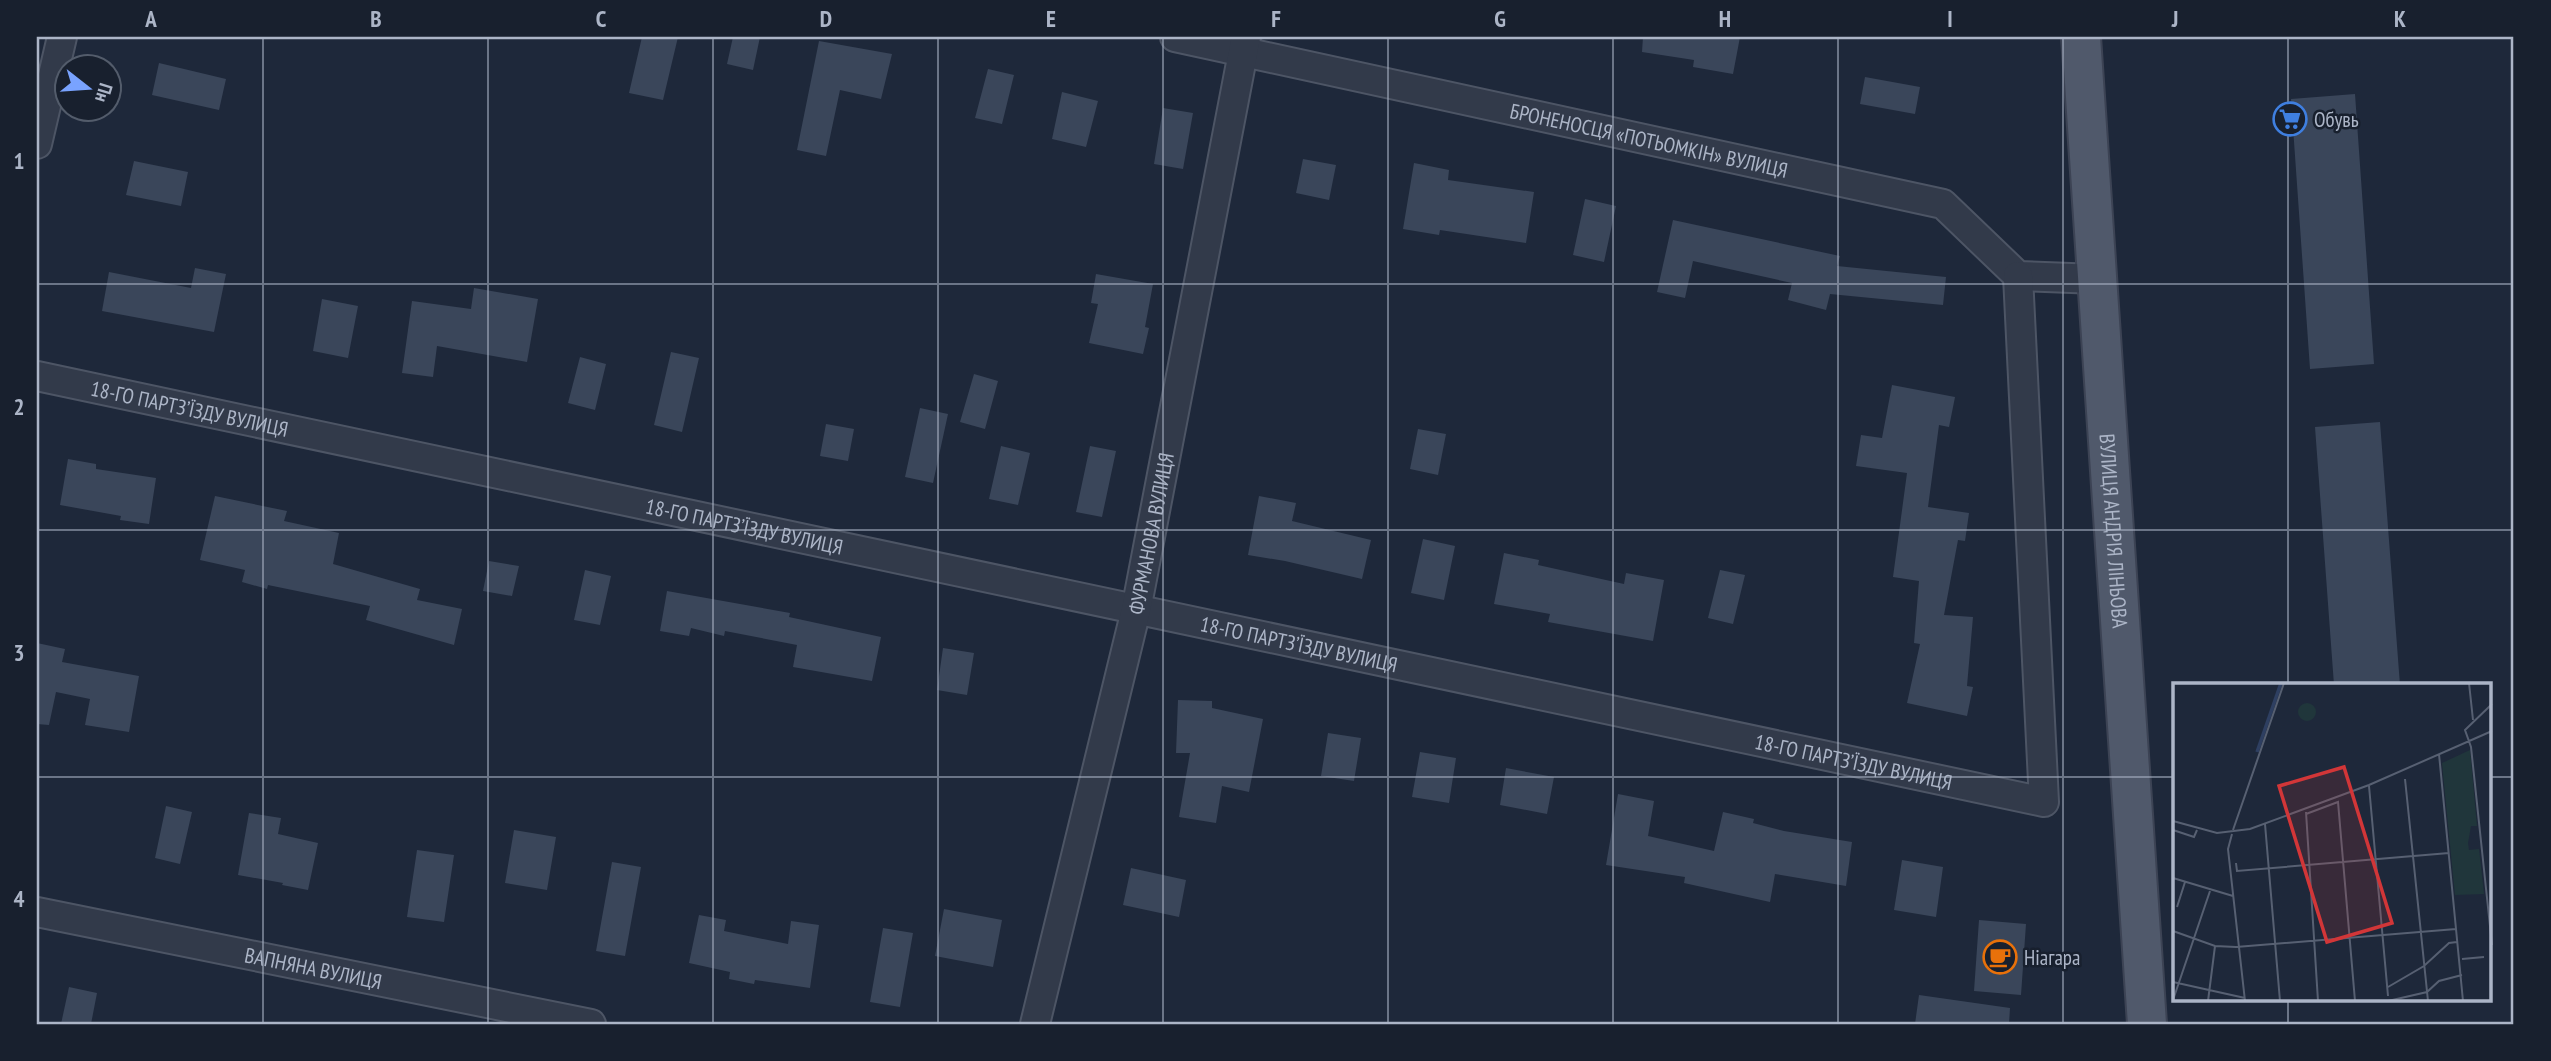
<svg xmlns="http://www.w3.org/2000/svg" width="2551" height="1061" font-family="'PT Sans Narrow',sans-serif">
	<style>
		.building { fill: #3a465a }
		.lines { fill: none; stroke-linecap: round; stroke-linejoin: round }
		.minor-casing { stroke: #4d5565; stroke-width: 32 }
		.primary-casing { stroke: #3c4354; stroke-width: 42 }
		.minor { stroke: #323a4a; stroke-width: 28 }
		.primary { stroke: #50596b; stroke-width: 38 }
		.grid { fill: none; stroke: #acb5c7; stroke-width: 2; stroke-opacity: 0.55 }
		.labels { text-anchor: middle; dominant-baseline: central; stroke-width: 5; stroke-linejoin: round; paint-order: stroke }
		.poi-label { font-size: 21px; fill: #acb5c7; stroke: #18202e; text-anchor: start }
		.street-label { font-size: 21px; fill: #acb5c7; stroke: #18202e }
		.inset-river { fill: none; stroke: #2e3f61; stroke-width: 3.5 }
		.inset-road { fill: none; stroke: #576072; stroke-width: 2 }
		.view { fill: #d23638; fill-opacity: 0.15; stroke: #d23638; stroke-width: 3.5 }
		.inset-edge { fill: none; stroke: #acb5c7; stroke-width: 3.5 }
		.neatline { fill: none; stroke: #acb5c7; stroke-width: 2.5 }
		.grid-label { font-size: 23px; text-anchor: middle; font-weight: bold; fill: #acb5c7 }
	</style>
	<rect width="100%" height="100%" fill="#1e283a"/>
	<path class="building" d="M642,37h36l-15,63 -34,-7z
		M733,37h27l-7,33 -26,-6z
		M1643,37h97l-7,37 -40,-7 1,-7 -52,-8z
		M819,41l73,13 -11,45 -41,-9 -14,66 -29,-6z
		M159,63l67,16 -7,31 -67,-15z
		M988,69l26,6 -12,49 -27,-6z
		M1865,77l55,10 -5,27 -55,-10z
		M1062,92l36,9 -12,46 -34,-8z
		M2355,94l19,270 -64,5 -19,-270z
		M1163,108l30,5 -10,56 -29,-5z
		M1303,159l33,6 -7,35 -33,-7z
		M134,161l54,11 -7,34 -55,-11z
		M1414,163l35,7 -1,10 86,12 -8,51 -86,-13 -1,5 -36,-6z
		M1585,199l31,7 -12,56 -31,-7z
		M1673,220l167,36 -3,10 109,11 -3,28 -113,-11 -4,16 -38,-10 4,-17 -99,-22 -8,37 -28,-6z
		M195,268l31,6 -12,58 -112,-21 7,-39 82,16z
		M1096,274l57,10 -8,43 4,1 -6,26 -54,-11 9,-39 -7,-1z
		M474,288l64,11 -11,63 -90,-16 -4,31 -31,-4 10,-72 59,8z
		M322,299l36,7 -10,52 -35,-7z
		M671,352l28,6 -17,74 -28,-7z
		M580,357l26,7 -11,46 -27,-7z
		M974,374l24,7 -13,48 -25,-7z
		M1892,385l63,12 -6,30 -10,-2 -11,82 41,6 -4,28 -7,-1 -14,75 29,2 -6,69 6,1 -6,29 -60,-13 13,-59 -6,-1 5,-62 -26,-4 14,-104 -51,-7 5,-31 21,3z
		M920,408l28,6 -15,69 -28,-6z
		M2380,422l20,263h-66l-19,-258z
		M826,424l28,5 -6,32 -28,-5z
		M1418,429l28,5 -8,41 -28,-6z
		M1001,446l29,7 -12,52 -29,-6z
		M1090,446l26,5 -14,66 -26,-5z
		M68,459l28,5v5l60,9 -7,46 -29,-4 1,-4 -61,-11z
		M215,496l72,15 -3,10 55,12 -6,31 87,25 -3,11 45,9 -8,36 -88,-25 4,-14 -102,-21 -1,4 -25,-7 3,-12 -45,-10z
		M1259,496l37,7 -4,18 79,19 -9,39 -77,-18 -37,-6z
		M1423,539l32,7 -11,54 -33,-7z
		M1504,553l35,7 -1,5 86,19 2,-11 38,7 -11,61 -105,-19 2,-8 -56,-10z
		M489,561l30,5 -7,30 -29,-5z
		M585,570l26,6 -11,49 -26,-5z
		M1720,570l25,5 -12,49 -25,-6z
		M667,591l123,22 -1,4 92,20 -9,44 -79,-14 4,-22 -72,-14 -1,5 -33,-8 -2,8 -29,-5z
		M37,643l28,6 -3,13 77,14 -10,56 -44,-7 5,-26 -34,-7 -7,33 -12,-1z
		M943,648l31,5 -7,42 -30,-5z
		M1178,700l34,1v7l51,11 -14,73 -27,-6 -6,37 -37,-6 11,-64h-14z
		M1328,733l33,5 -7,43 -33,-5z
		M1420,752l36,6 -7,45 -37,-6z
		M1506,768l48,9 -7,37 -47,-9z
		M1618,794l36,7 -6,35 66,15 9,-39 31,7 -1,4 31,8 68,11 -6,44 -71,-12 -5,28 -86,-19 1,-6 -79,-12z
		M166,806l26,6 -12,52 -25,-6z
		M249,813l32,5 -3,16 40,9 -10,47 -26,-5 1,-2 -45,-8z
		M514,830l42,7 -9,53 -42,-7z
		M417,850l37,5 -10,67 -37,-5z
		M1902,860l41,7 -7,50 -42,-7z
		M612,862l29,5 -16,89 -29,-5z
		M1131,868l55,12 -7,37 -56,-12z
		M944,909l58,11 -9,47 -58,-11z
		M699,915l27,5 -2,11 64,13 3,-23 28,4 -9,63 -55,-8 -1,4 -25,-5 1,-7 -41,-9z
		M1979,920l47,4 -5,71 -47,-4z
		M883,928l30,5 -13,74 -30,-5z
		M69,987l28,6 -6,31h-30z
		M1919,995l91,13 -1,16h-94z"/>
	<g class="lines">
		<defs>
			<g id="minor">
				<path id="s1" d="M1175,37l768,167 75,72 79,3"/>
				<path d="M37,144l25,-107"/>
				<path id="s2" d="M37,376l2007,426 -26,-526"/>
				<path id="s3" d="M37,912l554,112"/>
				<path id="s4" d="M1035,1024l101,-414 110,-573"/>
			</g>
			<g id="primary">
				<path id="s5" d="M2081,37l66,987"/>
			</g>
		</defs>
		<use href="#minor" class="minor-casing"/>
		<use href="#primary" class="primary-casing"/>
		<use href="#minor" class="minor"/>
		<use href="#primary" class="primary"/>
	</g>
	<path class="grid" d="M263,37v987M488,37v987M713,37v987M938,37v987M1163,37v987M1388,37v987M1613,37v987M1838,37v987M2063,37v987M2288,37v648M37,284h2477M37,530h2477M37,777h2138M2490,777h24M2288,1000v24"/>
	<defs>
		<symbol id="supermarket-ring" viewBox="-11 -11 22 22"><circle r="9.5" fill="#18202e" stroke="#3f7fe0" stroke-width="1.5"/><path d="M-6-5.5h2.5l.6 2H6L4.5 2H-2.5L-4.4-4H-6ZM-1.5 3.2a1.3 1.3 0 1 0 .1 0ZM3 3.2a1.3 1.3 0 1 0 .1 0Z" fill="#3f7fe0"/></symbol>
		<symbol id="cafe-ring" viewBox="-11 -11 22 22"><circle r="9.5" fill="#18202e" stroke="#e8710a" stroke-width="1.5"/><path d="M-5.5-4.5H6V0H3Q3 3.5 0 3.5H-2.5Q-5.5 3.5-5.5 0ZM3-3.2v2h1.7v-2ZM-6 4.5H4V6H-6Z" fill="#e8710a"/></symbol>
	</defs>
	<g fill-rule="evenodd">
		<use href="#supermarket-ring" x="2271" y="100" width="38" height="38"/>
		<use href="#cafe-ring" x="1981" y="938" width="38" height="38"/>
	</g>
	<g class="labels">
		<g class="poi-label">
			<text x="2314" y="119">Обувь</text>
			<text x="2024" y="957">Ніагара</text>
		</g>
		<g class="street-label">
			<text stroke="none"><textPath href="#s1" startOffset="485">БРОНЕНОСЦЯ «ПОТЬОМКІН» ВУЛИЦЯ</textPath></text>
			<text stroke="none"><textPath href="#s2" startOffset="156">18-ГО ПАРТЗ’ЇЗДУ ВУЛИЦЯ</textPath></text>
			<text stroke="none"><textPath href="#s2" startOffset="723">18-ГО ПАРТЗ’ЇЗДУ ВУЛИЦЯ</textPath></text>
			<text stroke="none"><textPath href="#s5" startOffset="495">ВУЛИЦЯ АНДРІЯ ЛІНЬОВА</textPath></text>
			<text stroke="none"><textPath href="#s4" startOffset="504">ФУРМАНОВА ВУЛИЦЯ</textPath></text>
			<text stroke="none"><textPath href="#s2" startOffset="1290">18-ГО ПАРТЗ’ЇЗДУ ВУЛИЦЯ</textPath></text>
			<text stroke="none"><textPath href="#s2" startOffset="1857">18-ГО ПАРТЗ’ЇЗДУ ВУЛИЦЯ</textPath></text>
			<text stroke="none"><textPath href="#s3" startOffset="282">ВАПНЯНА ВУЛИЦЯ</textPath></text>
		</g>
	</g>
	<g transform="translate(2173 683)">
		<rect width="318" height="318" fill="#1e283a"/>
		<path d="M125 29a9 9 0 1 1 18 0a9 9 0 1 1-18 0ZM297,67l7,76h-6l-3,17 1,7 10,-1 5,45 -29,1 -13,-132z" fill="#20363b"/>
		<path class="inset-river" d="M84,69l24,-69"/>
		<path class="inset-road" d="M296,0l4,37M319,21l-27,26 6,17 21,198M266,71l24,247M232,96l23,222M196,103l19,210M133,129l12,189M133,131l32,-12 17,199M0,138l44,12 33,-4 119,-44 123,-54M92,141l15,177M0,147l21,7 3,-7M60,147l51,-147M59,151l-4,15 17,152M63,180l1,8 212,-18M0,195l60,18M4,224l8,-25M0,248l42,15 21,1 220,-18M289,276l22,-2M0,299l72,16M215,304l36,-21 25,-23 8,-1M0,317l37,-109M35,318l7,-55M215,318l39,-9 12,-11 23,-6"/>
		<path class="view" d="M171,84l48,156 -65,19 -48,-156z"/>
		<rect width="318" height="318" class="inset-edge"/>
	</g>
	<rect width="2551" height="1061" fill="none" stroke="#18202e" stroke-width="77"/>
	<g transform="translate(88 88) rotate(107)"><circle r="33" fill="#18202e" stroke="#535c6b" stroke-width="2"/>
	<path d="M0-5L12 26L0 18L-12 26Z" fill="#79a3ff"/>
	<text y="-10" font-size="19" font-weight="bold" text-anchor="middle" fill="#acb5c7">Пн</text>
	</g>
	<rect x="38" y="38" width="2474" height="985" class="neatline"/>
	<g class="grid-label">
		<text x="151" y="27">A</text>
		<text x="376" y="27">B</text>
		<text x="601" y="27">C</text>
		<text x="826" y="27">D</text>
		<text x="1051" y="27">E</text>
		<text x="1276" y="27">F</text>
		<text x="1500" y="27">G</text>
		<text x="1725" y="27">H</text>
		<text x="1950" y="27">I</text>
		<text x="2175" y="27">J</text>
		<text x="2400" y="27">K</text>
		<text x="19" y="169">1</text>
		<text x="19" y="415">2</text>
		<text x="19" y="661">3</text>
		<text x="19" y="907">4</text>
	</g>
</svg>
